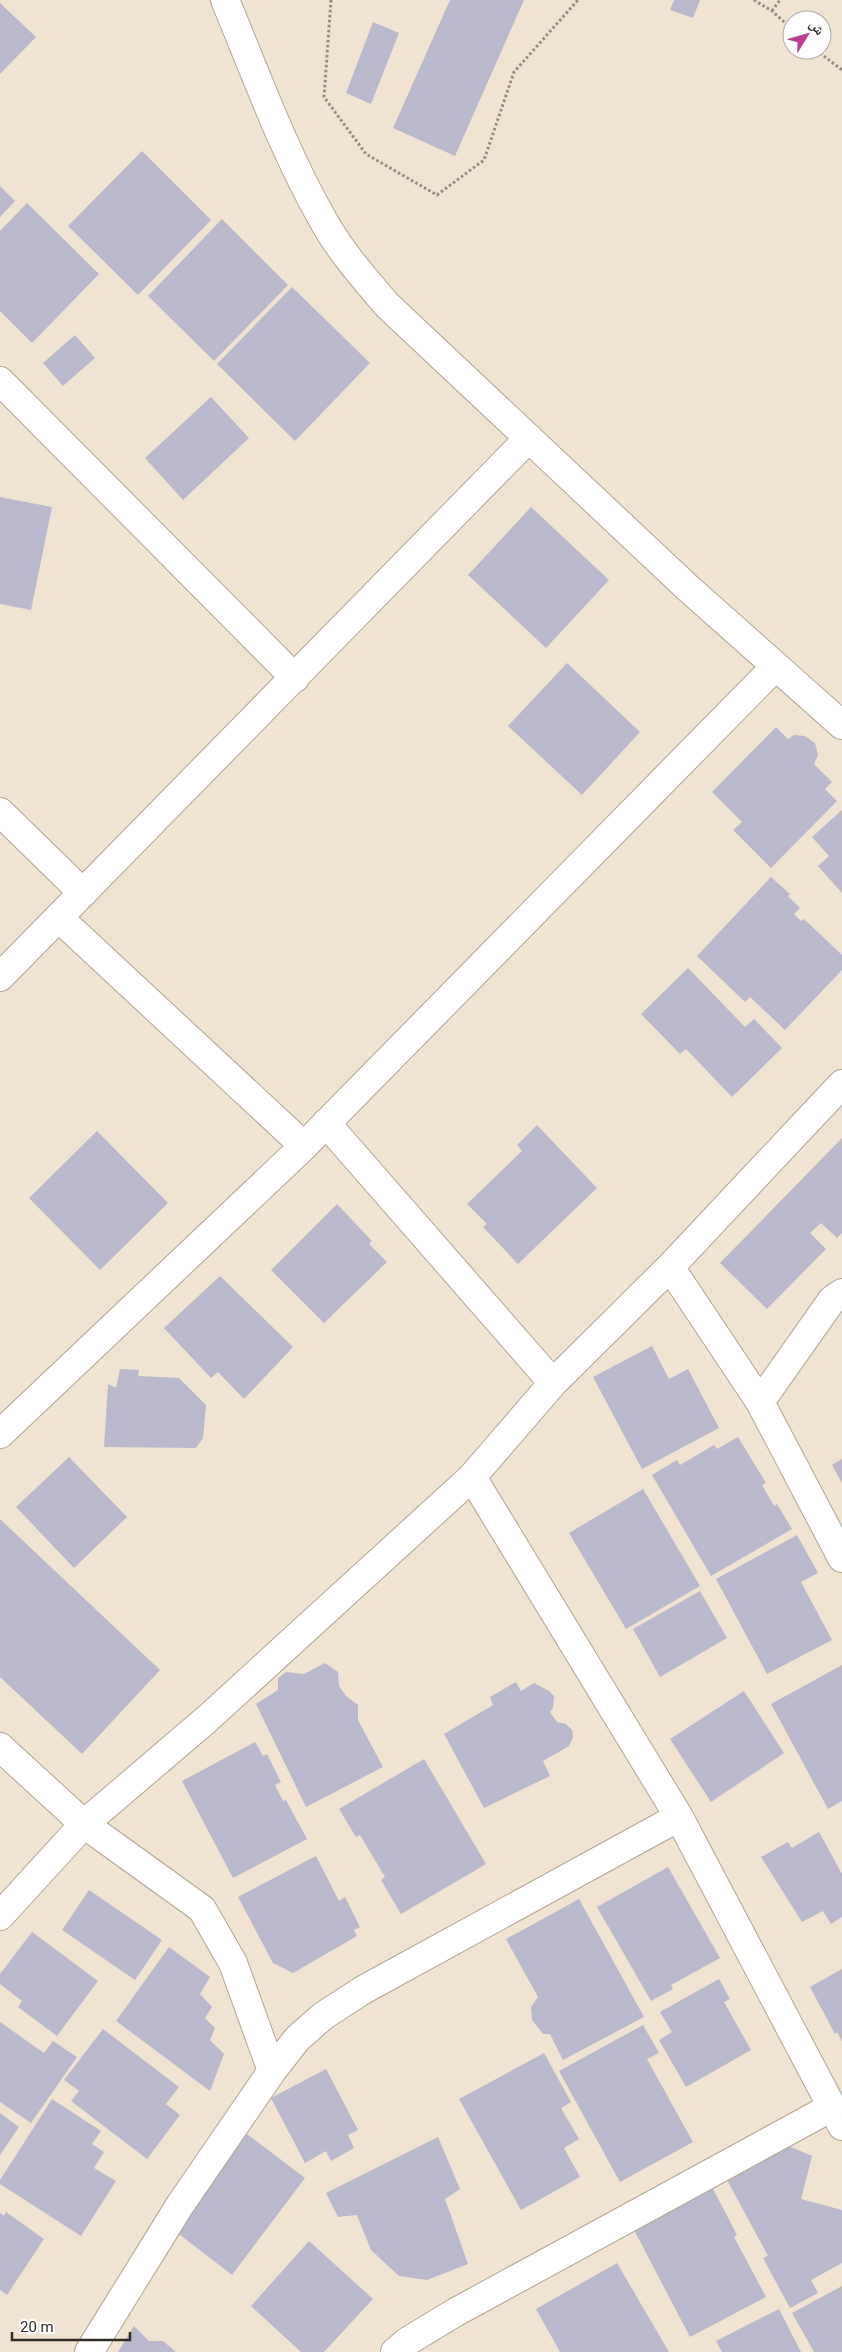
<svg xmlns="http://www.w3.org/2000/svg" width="842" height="2352" font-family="Roboto,'Noto Naskh Arabic',sans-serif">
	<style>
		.building { fill: #bab8cc }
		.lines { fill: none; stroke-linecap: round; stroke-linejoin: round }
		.minor-casing { stroke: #b2a594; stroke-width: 30 }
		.path { stroke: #948a7e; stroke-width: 3; stroke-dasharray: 2.5 2.5; stroke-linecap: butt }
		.minor { stroke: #fff; stroke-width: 28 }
	</style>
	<rect width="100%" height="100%" fill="#f1e3d1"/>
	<path class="building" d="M450,0h74l-69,156 -62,-28z
		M674,0h26l-7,18 -23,-8z
		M0,3l36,34 -36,37z
		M373,22l26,11 -28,71 -25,-11z
		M142,151l69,69 -73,75 -70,-69z
		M0,186l15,15 -15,16z
		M27,203l72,71 -67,69 -32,-32v-80z
		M222,219l66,66 -74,76 -66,-65z
		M292,287l78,76 -75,78 -78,-77z
		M75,335l20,23 -32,28 -20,-23z
		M211,397l38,41 -66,62 -38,-42z
		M0,497l52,10 -21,103 -31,-6z
		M531,507l78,73 -63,68 -78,-73z
		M567,663l73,69 -58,63 -74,-69z
		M776,727l12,12 6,-4 11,1 10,7 3,12 -4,9 18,18 -7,7 12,12 -66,67 -38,-38 9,-8 -30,-30z
		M842,810v83l-24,-27 11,-10 -17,-19z
		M771,877l19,17 -2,2 12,12 -6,6 7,7 3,-2 38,36v15l-57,60 -35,-33 -5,5 -48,-46z
		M688,968l57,59 9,-8 28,29 -50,49 -46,-48 -6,5 -39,-40z
		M537,1125l60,63 -79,76 -35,-37 4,-3 -20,-20 55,-53 -5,-6z
		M97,1131l71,72 -68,67 -71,-72z
		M842,1138v95l-5,5 -16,-15 -11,10 16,16 -59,60 -47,-46z
		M337,1204l35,37 -3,3 18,18 -63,61 -53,-53z
		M220,1276l73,71 -49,52 -26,-27 -7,6 -47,-50z
		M652,1346l17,33 19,-10 31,59 -77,41 -49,-92z
		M120,1369l19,1 -1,6 41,2 27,27 -3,33 -7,10 -92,-1 4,-63 8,4z
		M738,1437l28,46 -4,2 12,21 3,-2 15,25 -81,47 -59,-101 25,-15 3,5 34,-20 3,4z
		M69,1457l58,60 -53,51 -58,-61z
		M842,1459v24l-10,-18z
		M643,1489l57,97 -74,43 -57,-96z
		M0,1519l160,151 -78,84 -82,-77z
		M797,1535l21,38 -17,9 31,58 -65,34 -51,-95z
		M700,1591l27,47 -67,39 -27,-48z
		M325,1663l13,9 1,14 7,10 12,9v15l25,47 -77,40 -50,-103 22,-14v-12l8,-6 18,2z
		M842,1665v136l-14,8 -57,-105z
		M516,1682l5,9 13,-8 15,8 5,5 -1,12 -3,4 7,10 9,2 6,6 1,7 -4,9 -26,15 7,15 -66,32 -40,-74 49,-29 -3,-8z
		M744,1691l40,62 -73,49 -41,-63z
		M255,1742l8,14 4,-2 14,28 -6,3 8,16 3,-1 21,39 -74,39 -51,-97z
		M424,1759l62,105 -85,50 -20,-34 4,-3 -25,-42 -4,2 -17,-28z
		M819,1832l23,42v43l-11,7 -8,-13 -21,11 -41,-65 27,-15 4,6z
		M316,1856l23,45 6,-4 15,30 -6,3 3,6 -64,37 -20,-10 -35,-66z
		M668,1867l52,91 -49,27 2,4 -22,12 -54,-94z
		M89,1890l73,50 -27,40 -73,-50z
		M579,1899l65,118 -81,43 -13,-26h-7l-11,-14 -1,-13 7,-10 -32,-58z
		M32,1932l66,49 -41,55 -39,-29 4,-6 -22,-17v-10z
		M169,1947l41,30 -10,17 12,13 -7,11 10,10 -5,12 14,14 -14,37 -94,-70z
		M842,1969v72l-5,-9 -2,2 -25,-47z
		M719,1979l11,20 -6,3 27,48 -65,37 -27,-47 13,-8 -12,-20z
		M0,2022l44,31 9,-12 24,16 -46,66 -31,-21z
		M643,2025l16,28 -12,6 46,83 -73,40 -61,-111z
		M103,2029l76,58 -13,17 14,11 -33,44 -76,-58 8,-10 -15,-11z
		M544,2053l27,49 -10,6 18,31 -15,9 16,29 -59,33 -62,-111z
		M326,2069l32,61 -10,5 6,13 -23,13 -5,-10 -21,12 -34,-65z
		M52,2099l49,32 -9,13 12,8 -10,16 22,13 -35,55 -81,-52v-4z
		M0,2113l19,14 -19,28z
		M247,2134l58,44 -73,97 -57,-44z
		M438,2137l22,52 -15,10 23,65 -41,16 -28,-4 -28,-26 -14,-35 -19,2 -12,-24z
		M786,2145l26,11 -11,43 41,11v53l-31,17 7,13 -28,15 -27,-50 5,-2 -41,-76z
		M712,2187l25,48 -3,2 32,60 -76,40 -57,-109z
		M6,2212l38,27 -37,56 -7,-5v-77l4,3z
		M309,2241l64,58 -49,53h-23l-50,-46z
		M617,2263l52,89h-109l-24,-43z
		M842,2286v66h-28l-22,-39z
		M779,2309l22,43h-79l-6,-11z
		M134,2326l15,15h14l13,11h-58z"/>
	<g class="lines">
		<defs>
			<path id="minor" d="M225,0c31,74 58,150 98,220 17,31 41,58 64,85l301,283 154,137
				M0,381l295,297
				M0,812l83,81
				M59,918l245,228 471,-479
				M0,977l529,-539
				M326,1123l227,260
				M670,1267l90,135 82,156
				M760,1402l72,-102 10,-7
				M0,1434l304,-288
				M472,1477l207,340 163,309
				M0,1747l84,77 118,85 31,54 39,108
				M0,1916l84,-92 123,-105 265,-242 81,-94 117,-116 172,-183
				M89,2352l91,-147 92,-134 25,-32 26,-23 40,-26 316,-173
				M395,2352l13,-11 48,-29 376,-205"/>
		</defs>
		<use href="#minor" class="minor-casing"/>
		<path class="path" d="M331,0l-7,97 42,57 71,41 47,-35 30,-88 64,-72
			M754,0l18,11 20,18
			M772,11l8,-11
			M816,50l26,20"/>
		<use href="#minor" class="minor"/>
	</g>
	<g transform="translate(807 35) rotate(53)"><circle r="24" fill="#ffffff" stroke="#adaba8"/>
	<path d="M0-4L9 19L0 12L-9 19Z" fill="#ba4093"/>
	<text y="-8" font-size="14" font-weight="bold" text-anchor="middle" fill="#312c25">ش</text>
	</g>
	<path d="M12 2332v8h118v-8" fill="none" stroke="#312c25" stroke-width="2.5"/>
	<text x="20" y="2332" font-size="15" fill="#312c25" stroke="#ffffff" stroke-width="4" paint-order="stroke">20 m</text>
</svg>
